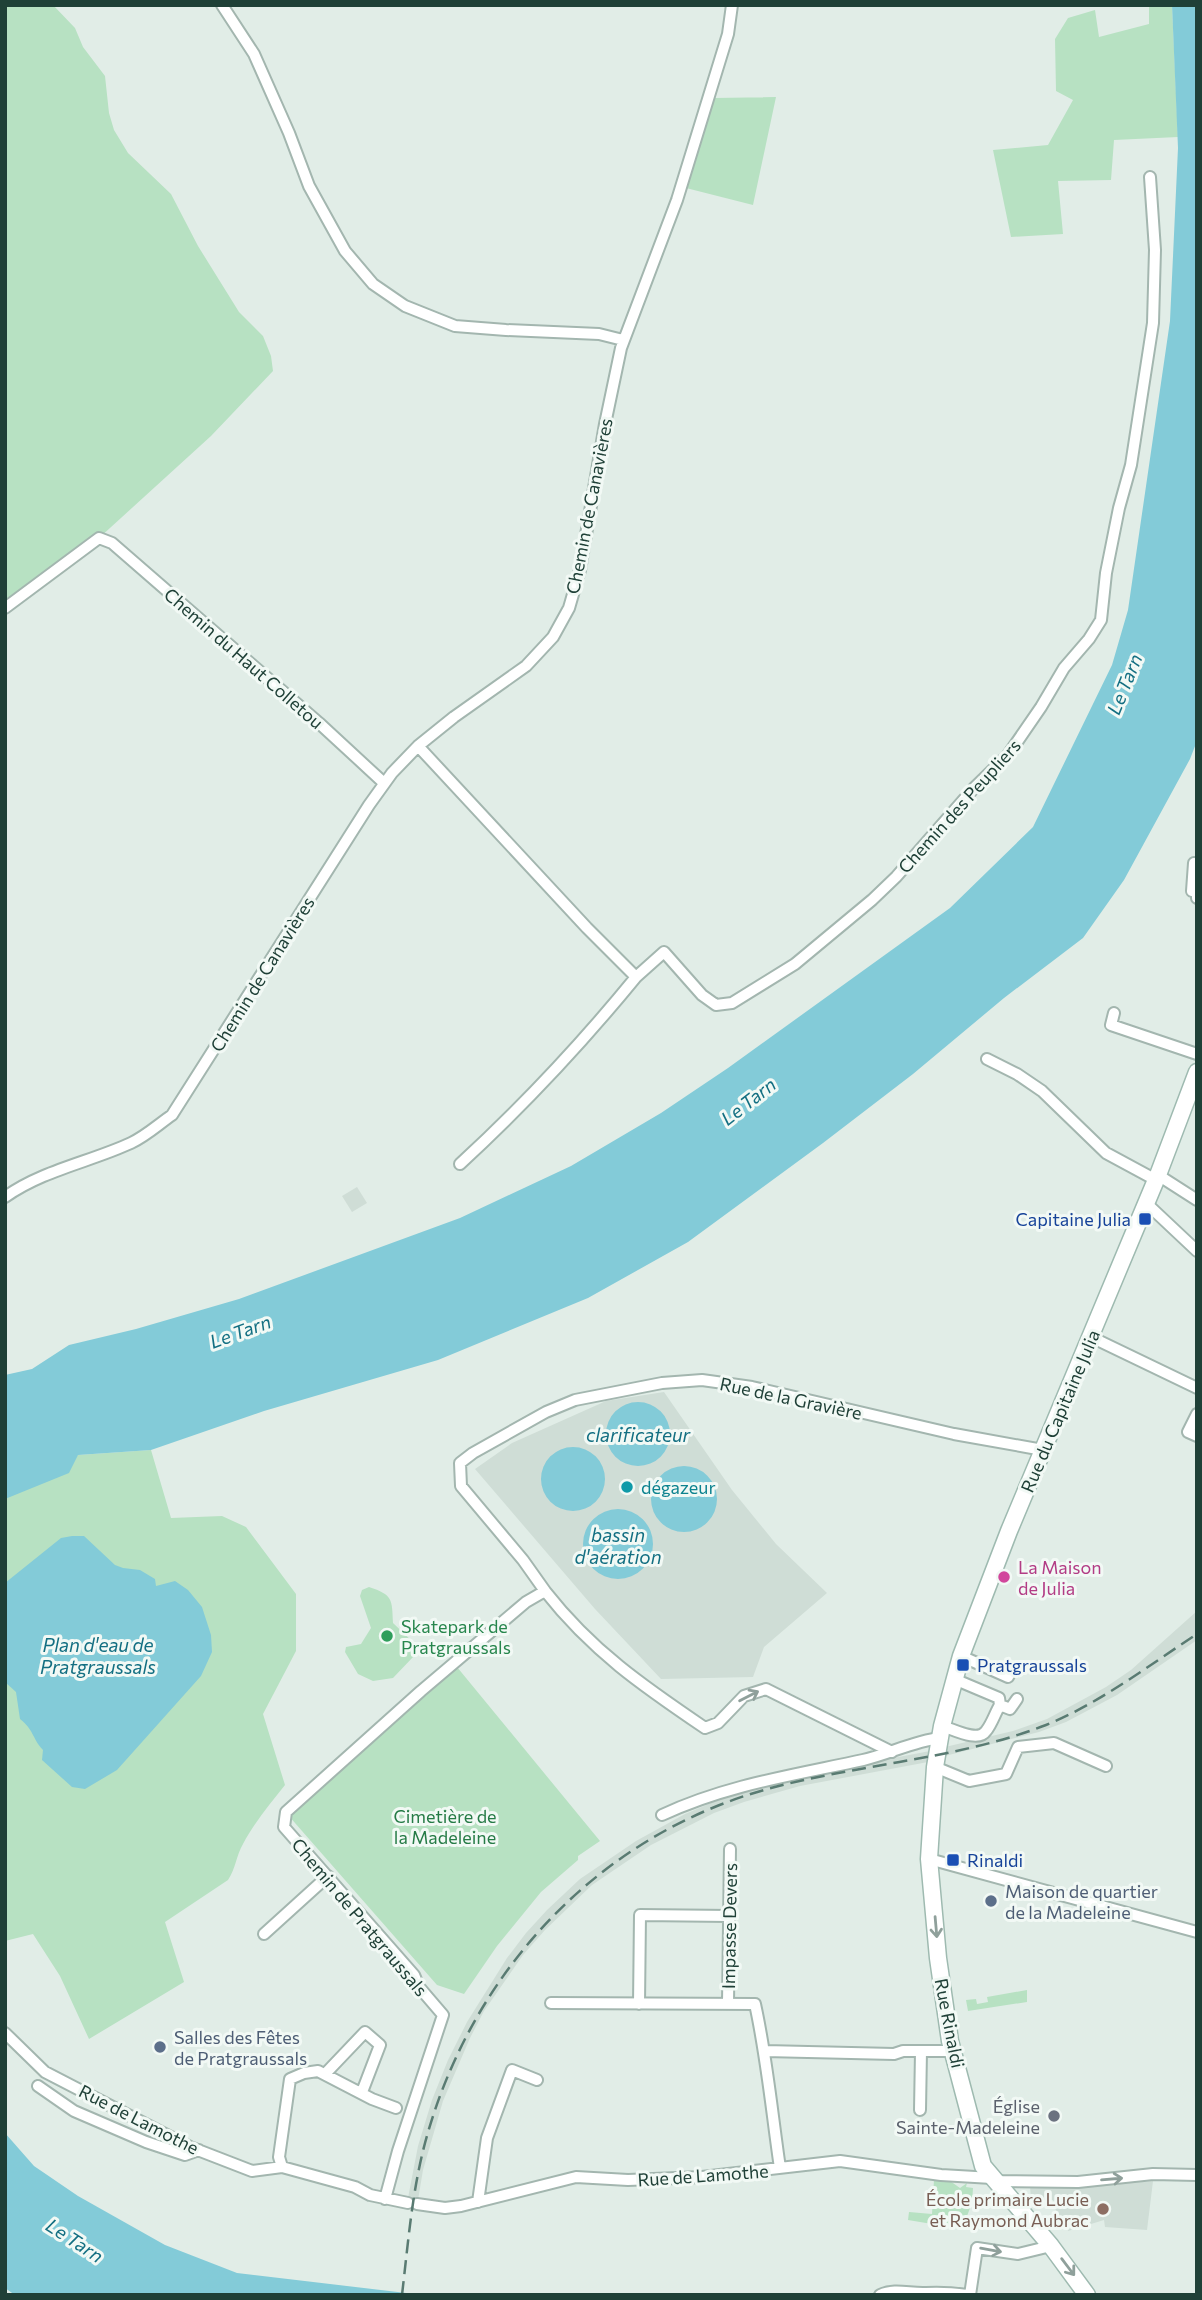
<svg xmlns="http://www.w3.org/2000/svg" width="1202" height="2300" font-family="Commissioner,sans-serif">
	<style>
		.built { fill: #cfddd6 }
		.green { fill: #b7e1c2 }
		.water { fill: #83cbd8 }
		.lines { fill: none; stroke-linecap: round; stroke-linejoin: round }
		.street-casing { stroke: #a3b6af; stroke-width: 14 }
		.secondary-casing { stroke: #9ebab0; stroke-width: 19 }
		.street { stroke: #fff; stroke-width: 10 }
		.secondary { stroke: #fff; stroke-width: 16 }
		.rail { stroke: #597b72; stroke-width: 2.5; stroke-dasharray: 14 7; stroke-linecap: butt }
		.oneway { stroke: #8fa09b }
		.transit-dot { fill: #1a4fb4; stroke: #f2f9f5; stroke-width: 2.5 }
		.culture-dot { fill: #0f9aa8; stroke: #f2f9f5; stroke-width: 2.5 }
		.hotel-dot { fill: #d1479c; stroke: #f2f9f5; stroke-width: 2.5 }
		.leisure-dot { fill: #2e9e5b; stroke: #f2f9f5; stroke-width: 2.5 }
		.service-dot { fill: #5c6f8a; stroke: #f2f9f5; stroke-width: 2.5 }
		.worship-dot { fill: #6b7280; stroke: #f2f9f5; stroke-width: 2.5 }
		.education-dot { fill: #8d6e63; stroke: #f2f9f5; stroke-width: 2.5 }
		.labels { text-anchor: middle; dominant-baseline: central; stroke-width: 6; stroke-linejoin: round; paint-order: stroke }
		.street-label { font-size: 18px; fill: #1f4037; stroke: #f2f9f5 }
		.transit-label { font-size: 18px; fill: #164399; stroke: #f2f9f5; text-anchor: start }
		.culture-label { font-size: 18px; fill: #0d838f; stroke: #f2f9f5; text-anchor: start }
		.hotel-label { font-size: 18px; fill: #b23c85; stroke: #f2f9f5; text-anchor: start }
		.leisure-label { font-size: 18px; fill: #27864d; stroke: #f2f9f5; text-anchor: start }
		.park-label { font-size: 18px; fill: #257b46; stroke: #f2f9f5 }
		.service-label { font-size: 18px; fill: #4e5e75; stroke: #f2f9f5; text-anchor: start }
		.worship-label { font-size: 18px; fill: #5b616d; stroke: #f2f9f5; text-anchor: end }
		.education-label { font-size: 18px; fill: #785e54; stroke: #f2f9f5; text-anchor: end }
		.water-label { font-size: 19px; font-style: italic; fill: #136f82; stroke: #f2f9f5 }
	</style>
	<rect width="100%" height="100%" fill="#e1ede7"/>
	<path class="built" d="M357,1187l10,16 -15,9 -10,-16z
		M664,1392l68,98 44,54 51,49 -63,54 -11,30 -92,2 -66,-70 -120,-140 37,-26 94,-42z
		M1197,1611v29l-80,55 -51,27 -27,10 -94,24v-9l68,-16 34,-12 59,-32 25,-17z
		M930,1751l-2,11 -128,24 -56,16 -30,11 -63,32 -59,40 -47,45 -22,25 -39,56 -14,27 -27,63 -20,69 -5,30 -10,-2 10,-52 14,-46 16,-40 19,-38 40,-64 19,-25 21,-23 33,-31 56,-38 49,-27 26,-11 29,-11 59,-16z
		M1153,2181l-6,49 -42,-3 -1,-7 -36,11 -2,-9 -6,4 -7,-26h-22l-1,-14h44z"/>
	<path class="green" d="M5,5h48l22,23 8,19 22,29 4,37 5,17 14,23 43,41 27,52 41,66 24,24 8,20 2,15 -62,65 -112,102 -94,70z
		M1149,5h23l6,132 -64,3 -3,40 -53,1 5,53 -52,3 -18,-87 55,-5 25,-45 -17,-9 -1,-52 13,-21 27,-8 4,27 50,-13z
		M776,97l-23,108 -67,-17 29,-90z
		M151,1450l20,68 51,-2 24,11 50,67v57l-33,63 22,71c-15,19 -31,38 -42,59 -7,12 -7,24 -15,36l-63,42 19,60 -95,57 -29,-63 -27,-42 -28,7v-442l73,-44z
		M369,1587c24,8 23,12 24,36l22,21 -1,12 -21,22 -20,3 -15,-7 -13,-22 1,-5 15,-3 10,-16 -11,-32 2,-6z
		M457,1667l143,174 -22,15v4l-37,32 -44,54 -33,48 -27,-9 -149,-170z
		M1027,1990v12l-59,9 -2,-11 10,-1 1,5 11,-2 -1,-5z
		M934,2180l16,1 10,7 7,-5 -1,4 7,1 -1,15 -10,26 -54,-9 1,-8 23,2z"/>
	<path class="water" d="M1172,5h25v736l-7,18 -66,121 -41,58 -79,60 -91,76 -90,69 -135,99 -100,56 -150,62 -174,51 -113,39 -73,5 -9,18 -64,26v-124l27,-6 37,-24 67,-16 103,-30 221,-81 111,-52 90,-53 67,-45 222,-160 83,-81 79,-162 16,-55 42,-289 8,-173z
		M606 1434a32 32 0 1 1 64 0a32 32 0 1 1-64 0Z
		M541 1479a32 32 0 1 1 64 0a32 32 0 1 1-64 0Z
		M651 1499a33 33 0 1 1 66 0a33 33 0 1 1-66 0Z
		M583 1544a35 35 0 1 1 70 0a35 35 0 1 1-70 0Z
		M72,1536h12l31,29 8,3 17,2 15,9 1,7 19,-5 13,9 14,17 9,28 1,17 -11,24 -84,94 -32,19 -13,-2 -30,-27 1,-10c-11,-12 -9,-20 -23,-31l-4,-27 -11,-10v-99l56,-45z
		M5,2133l29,33 44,30 87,49 72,28 186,22h-408l-10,-7z"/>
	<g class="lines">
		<defs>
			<path id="street" d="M222,5l32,49 35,79 20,53 36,65 28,33 32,22 50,20 51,4 93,4 24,6
				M5,608l94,-70 13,5 207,180 65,60
				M418,746l169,182 49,49c-54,66 -113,129 -176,187
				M1194,863l-2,28 5,1v6
				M636,977l28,-25 38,43 14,10 16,-2 63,-39 77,-64 24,-23 78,-89 34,-33 33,-48 23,-39 25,-29 12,-19 5,-47 13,-65 12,-43 22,-142 2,-73 -5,-73
				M1114,1013l-3,12 86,29
				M987,1059l30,15 25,17 64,62 50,27
				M1158,1175l39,25
				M5,1197c38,-27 85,-35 126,-54 15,-7 28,-19 41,-28l197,-310 23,-32 26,-27 36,-29 72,-51 27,-29 16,-29 11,-38 25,-146 16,-76 56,-148 51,-166 4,-29
				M1146,1203l51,48
				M1091,1337l106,51
				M1197,1414l-9,18 9,4
				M545,1591l-22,-31 -62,-74 -1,-23 13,-10 73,-41 29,-12 87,-17 40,-3 50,7 202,47 89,16
				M961,1656l47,21 4,-8 4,2
				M954,1679l45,19 1,7 10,4 7,-10
				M942,1726c11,3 36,17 44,5 6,-7 9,-18 14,-26
				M935,1767l34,14 37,-7 12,-27 36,-4 52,23
				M662,1815c64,-30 132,-40 201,-55 26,-6 51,-19 77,-22
				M929,1859l268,73
				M264,1934l64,-58
				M551,2003l204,1c12,54 17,110 25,164
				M728,2003l2,-154
				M639,2004l1,-89 90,1
				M5,2033l40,39 145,75 62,24 30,-4 73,20 15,8 38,8
				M765,2051l129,3 9,-3h51
				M325,2074l40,-42 15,13 -18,47
				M38,2086l36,25 72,31 39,13 14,-5
				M920,2110l1,-59
				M282,2167l-3,-10 11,-78 14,-6 14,-2 54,28 24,9
				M995,2181l83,1 75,-8 44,1
				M385,2199l13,-48 45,-136 -24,-28 -5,-12 -130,-148 2,-15 135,-121 105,-89 19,-11c47,60 98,95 160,137l13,-5 26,-27 22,-7 126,63
				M478,2202l9,-64 25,-68 25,10
				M417,2204l28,4 16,-2 115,-29 52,3 74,-3 138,-16 101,14 51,3
				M880,2295c15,-7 30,-1 46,-2 14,-1 27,0 41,2
				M970,2295l7,-47 41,6 33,-8"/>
			<path id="secondary" d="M1087,2295l-36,-49 -68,-80 -33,-125 -12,-83 -9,-99 6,-92 7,-41 19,-70 48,-125 149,-356 39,-103"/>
		</defs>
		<use href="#street" class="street-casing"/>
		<use href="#secondary" class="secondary-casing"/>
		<use href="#street" class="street"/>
		<use href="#secondary" class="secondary"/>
		<path class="rail" d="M402,2295c6,-51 10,-103 23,-152 45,-168 170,-305 339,-353 92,-26 192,-30 282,-65 54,-22 102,-59 151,-91"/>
	</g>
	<defs><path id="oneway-shaft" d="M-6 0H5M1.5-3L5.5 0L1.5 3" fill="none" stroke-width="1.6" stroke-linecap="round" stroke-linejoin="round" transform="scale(1.75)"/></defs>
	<g class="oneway">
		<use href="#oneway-shaft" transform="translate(749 1696) rotate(-27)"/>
		<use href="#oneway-shaft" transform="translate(936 1927) rotate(85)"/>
		<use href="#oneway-shaft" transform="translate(1112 2179) rotate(-5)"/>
		<use href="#oneway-shaft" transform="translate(991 2250) rotate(10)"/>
		<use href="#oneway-shaft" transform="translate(1068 2267) rotate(53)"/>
	</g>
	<g class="transit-dot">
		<rect x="1138" y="1212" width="14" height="14" rx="3.5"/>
		<rect x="956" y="1658" width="14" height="14" rx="3.5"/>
		<rect x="946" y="1853" width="14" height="14" rx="3.5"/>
	</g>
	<circle class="culture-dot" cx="627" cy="1487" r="7"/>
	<circle class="hotel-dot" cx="1004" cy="1577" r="7"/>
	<circle class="leisure-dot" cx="387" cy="1636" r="7"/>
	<g class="service-dot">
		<circle cx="991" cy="1901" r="7"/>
		<circle cx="160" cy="2047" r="7"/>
	</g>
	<circle class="worship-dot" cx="1054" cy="2116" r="7"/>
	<circle class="education-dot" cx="1103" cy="2209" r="7"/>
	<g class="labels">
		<g class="street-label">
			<text transform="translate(589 506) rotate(-79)">Chemin de Canavières</text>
			<text transform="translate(244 658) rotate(41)">Chemin du Haut Colletou</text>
			<text transform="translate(959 806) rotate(-48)">Chemin des Peupliers</text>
			<text transform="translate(262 974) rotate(-58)">Chemin de Canavières</text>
			<text transform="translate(791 1398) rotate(12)">Rue de la Gravière</text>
			<text transform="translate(1060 1411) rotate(-67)">Rue du Capitaine Julia</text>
			<text transform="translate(360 1917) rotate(50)">Chemin de Pratgraussals</text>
			<text transform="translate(729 1926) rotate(-89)">Impasse Devers</text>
			<text transform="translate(950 2023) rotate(79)">Rue Rinaldi</text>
			<text transform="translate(139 2119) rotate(27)">Rue de Lamothe</text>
			<text transform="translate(703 2175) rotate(-4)">Rue de Lamothe</text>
		</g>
		<g class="transit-label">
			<text x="1131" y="1219" text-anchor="end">Capitaine Julia</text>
			<text x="977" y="1665">Pratgraussals</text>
			<text x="967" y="1860">Rinaldi</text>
		</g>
		<g class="culture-label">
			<text x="641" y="1487">dégazeur</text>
		</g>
		<g class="hotel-label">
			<text x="1018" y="1567">La Maison<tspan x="1018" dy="21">de Julia</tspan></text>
		</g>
		<g class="leisure-label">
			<text x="401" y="1626">Skatepark de<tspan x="401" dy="21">Pratgraussals</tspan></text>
		</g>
		<g class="park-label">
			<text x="445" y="1816">Cimetière de<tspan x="445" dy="21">la Madeleine</tspan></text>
		</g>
		<g class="service-label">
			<text x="1005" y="1891">Maison de quartier<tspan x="1005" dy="21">de la Madeleine</tspan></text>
			<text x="174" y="2037">Salles des Fêtes<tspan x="174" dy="21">de Pratgraussals</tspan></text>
		</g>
		<g class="worship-label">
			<text x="1040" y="2106">Église<tspan x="1040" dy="21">Sainte-Madeleine</tspan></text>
		</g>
		<g class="education-label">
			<text x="1089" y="2199">École primaire Lucie<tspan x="1089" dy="21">et Raymond Aubrac</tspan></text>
		</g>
		<g class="water-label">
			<text transform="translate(1124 684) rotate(-68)">Le Tarn</text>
			<text transform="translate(748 1101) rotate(-38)">Le Tarn</text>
			<text transform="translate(240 1331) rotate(-20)">Le Tarn</text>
			<text x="638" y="1434">clarificateur</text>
			<text x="618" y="1534">bassin<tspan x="618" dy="22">d'aération</tspan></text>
			<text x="98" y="1644">Plan d'eau de<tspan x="98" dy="22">Pratgraussals</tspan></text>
			<text transform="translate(75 2240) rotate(33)">Le Tarn</text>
		</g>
	</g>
	<rect width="1202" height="2300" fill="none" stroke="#1f4037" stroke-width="14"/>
</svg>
